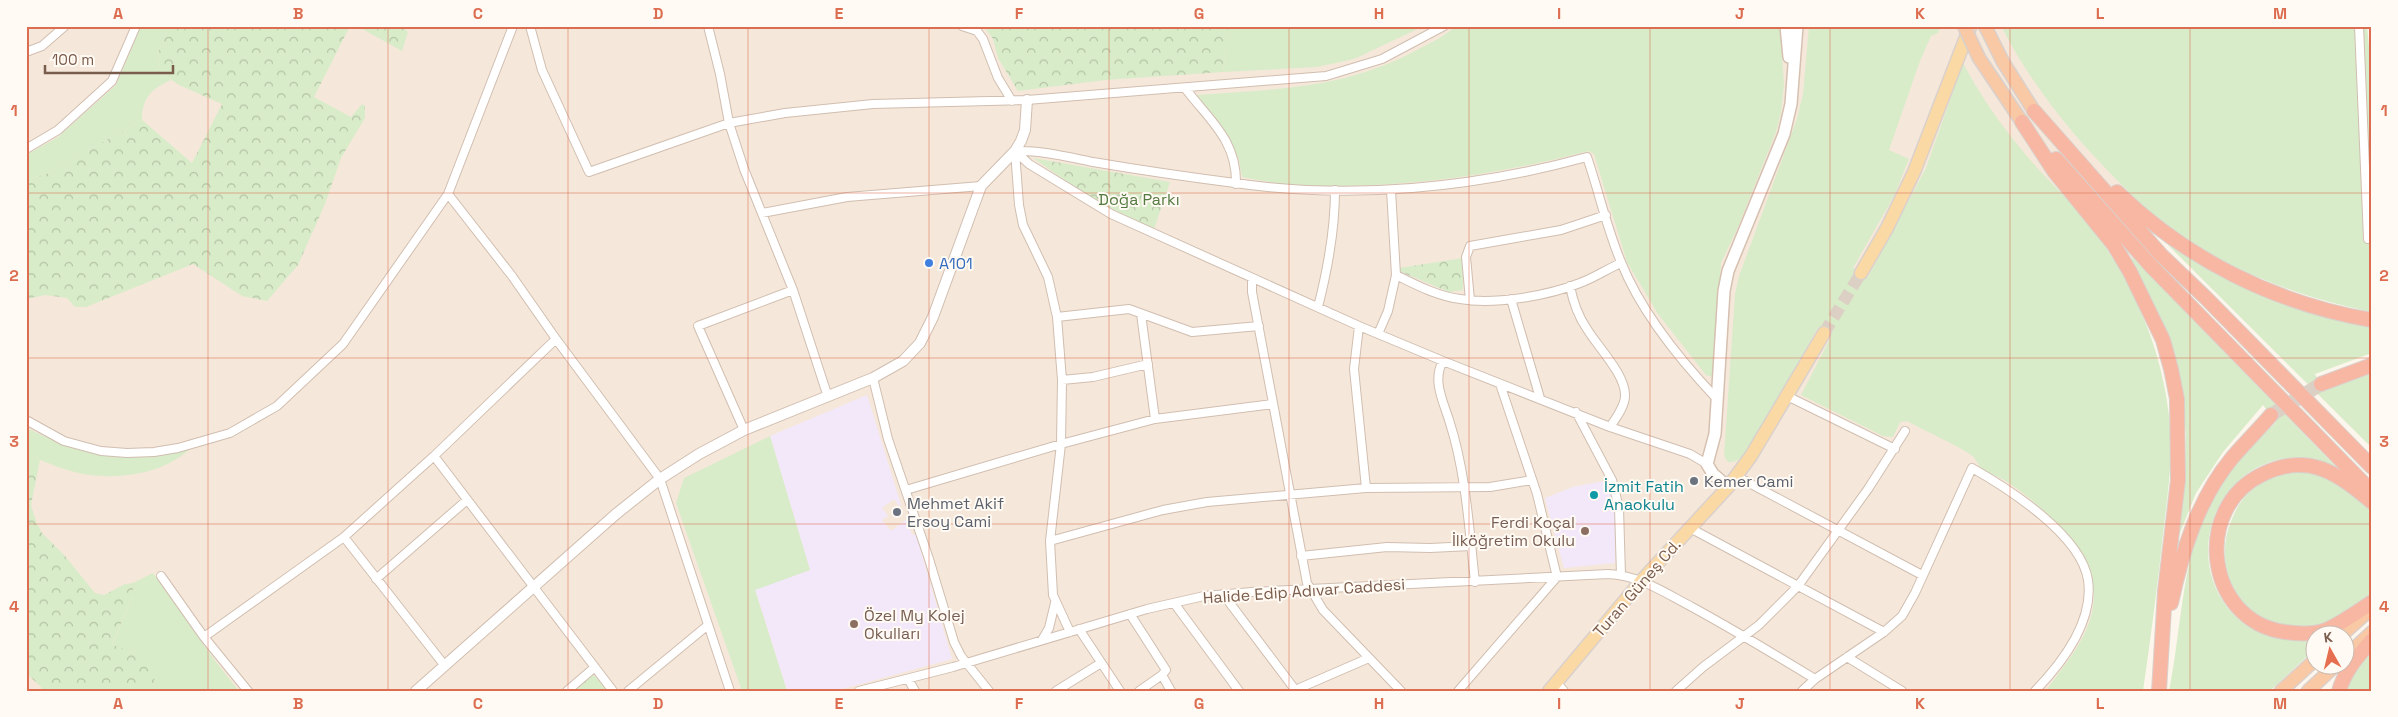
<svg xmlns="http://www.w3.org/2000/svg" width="2398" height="717" font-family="'Space Grotesk',sans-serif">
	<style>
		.residential { fill: #f5e8da }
		.education { fill: #f3e8fa }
		.grass { fill: #d8ecc9 }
		.forest { fill: url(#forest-crowns) }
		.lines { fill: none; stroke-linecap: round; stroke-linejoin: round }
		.primary-tunnel { stroke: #dcd0c4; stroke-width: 12; stroke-dasharray: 12 6; stroke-linecap: butt }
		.motorway-tunnel { stroke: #dcd0c4; stroke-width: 14; stroke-dasharray: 14 7; stroke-linecap: butt }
		.minor-casing { stroke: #d1beb0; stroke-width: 10 }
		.tertiary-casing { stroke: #d1beb0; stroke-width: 12 }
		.secondary-casing { stroke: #d6c0b0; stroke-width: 14 }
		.primary-casing { stroke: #dad1cd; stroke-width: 15 }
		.trunk-casing { stroke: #dad1cd; stroke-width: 15 }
		.motorway-casing { stroke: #dad1cd; stroke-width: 16 }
		.minor { stroke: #fff; stroke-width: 8 }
		.tertiary { stroke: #fff; stroke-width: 10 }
		.secondary { stroke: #fff; stroke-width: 11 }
		.primary { stroke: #fbd9a5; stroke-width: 12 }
		.trunk { stroke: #f9c8a4; stroke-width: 12 }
		.motorway { stroke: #f7b7a3; stroke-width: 14 }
		.trunk-bridge-casing { stroke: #dad1cd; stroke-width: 15; stroke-linecap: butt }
		.trunk-bridge { stroke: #f9c8a4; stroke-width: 12 }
		.grid { fill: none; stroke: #dc6d51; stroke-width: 1; stroke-opacity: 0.55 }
		.shop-dot { fill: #3f7fe0; stroke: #fffaf3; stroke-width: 2 }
		.worship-dot { fill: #6b7280; stroke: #fffaf3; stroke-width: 2 }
		.culture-dot { fill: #0f9aa8; stroke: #fffaf3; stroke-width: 2 }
		.education-dot { fill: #8d6e63; stroke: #fffaf3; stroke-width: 2 }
		.labels { text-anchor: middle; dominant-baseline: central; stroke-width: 4; stroke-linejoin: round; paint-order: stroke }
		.park-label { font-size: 16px; fill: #537a41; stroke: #fffaf3 }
		.shop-label { font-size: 16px; fill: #366cbe; stroke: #fffaf3; text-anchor: start }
		.worship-label { font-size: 16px; fill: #5b616d; stroke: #fffaf3; text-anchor: start }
		.culture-label { font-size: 16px; fill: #0d838f; stroke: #fffaf3; text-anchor: start }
		.education-label { font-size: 16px; fill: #785e54; stroke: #fffaf3; text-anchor: end }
		.street-label { font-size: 16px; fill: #7a5c4d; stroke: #fffaf3 }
		.neatline { fill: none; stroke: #dc6d51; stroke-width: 2 }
		.grid-label { font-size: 16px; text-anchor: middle; font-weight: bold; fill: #dc6d51 }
	</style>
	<defs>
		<pattern id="forest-crowns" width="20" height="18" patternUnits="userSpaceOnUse" patternTransform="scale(1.25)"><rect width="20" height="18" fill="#d8ecc9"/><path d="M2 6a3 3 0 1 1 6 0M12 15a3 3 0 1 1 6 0" fill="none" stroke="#b4c2a5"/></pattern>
	</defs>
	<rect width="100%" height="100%" fill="#fdf6ec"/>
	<path class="residential" d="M26,26h2234l-149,284 3,381h-2088z"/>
	<path class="education" d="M867,395l34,110 -2,1 -5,-7 -12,9 6,8 -6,4 9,11 16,-12 5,16 4,-1 36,125 -117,32h-48l-32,-102 55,-19 -40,-134z
		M1609,480l7,33 -1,50 -51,5 -19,-70 28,-11z"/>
	<path class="grass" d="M141,26h28l-10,25 -1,20 13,9c-20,9 -29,18 -29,40l-98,55 -18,4v-24l32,-18 58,-52z
		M1228,26h196l-70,33 -37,8 -94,5z
		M1456,26h324l4,59 -3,27 -5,20 -38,95 -17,36 -8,114 -7,-2 -48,-61 -31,-52 -33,-108 -6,-3c-95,25 -194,39 -293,34 -18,-1 -36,-5 -53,-8l-3,-17 -11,-25 -31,-40c81,-6 147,-6 220,-45 13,-7 28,-14 39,-24z
		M1809,26h131l-2,7 -7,3 -11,25 -31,89 20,9 -15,37 -41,72 15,9 58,-109 37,-105c19,36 42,68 69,99 18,21 39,39 56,61 44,57 73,122 81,193 5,36 -1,74 -5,110 -6,55 -13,110 -21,165h-97c20,-29 47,-57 48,-94 1,-45 -55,-95 -90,-117 -7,-4 -15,-6 -21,-10 -5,-4 -7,-12 -12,-15 -19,-13 -43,-22 -64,-34l-7,1 -7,15 -10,-1 -82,-41 30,-58 -14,-8 -65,116c-7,9 -12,18 -24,17l-4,-6 11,-162 4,-18 58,-157 6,-25z
		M2001,26h366l5,52v234c-64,-13 -128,-36 -184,-70 -24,-15 -46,-36 -66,-57 -48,-47 -90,-99 -121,-159z
		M2170,244l70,42 38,15 94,27v25l-57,21 9,16 48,-19v77l-204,-203z
		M2133,258l203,209c-16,-6 -31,-11 -48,-9 -72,9 -103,94 -61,149 10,13 24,24 40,28 16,5 32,7 48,2v12l-45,42h-101c13,-64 12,-131 42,-190 16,-31 41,-54 65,-79l-13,-17 -40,47 -27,41 -18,45 7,-69 1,-36 -4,-32 -21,-80 -31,-61z
		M26,427c11,7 23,11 35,16 45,17 83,19 129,6 -26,24 -67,30 -101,26 -21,-3 -44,-13 -63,-21z
		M770,436l40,134 -55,20 32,101h-45l-66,-188 8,-25z
		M2304,471l35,12 33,28v81c-17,16 -36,29 -59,35 -11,3 -22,1 -33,-2 -47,-12 -67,-64 -48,-106 5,-14 15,-27 28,-35 13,-8 29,-11 44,-13z
		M153,573l63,89 23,29h-88c13,-30 -16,-40 -39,-45l21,-51v-12z
		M2372,648v43h-28l8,-20z"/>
	<path class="forest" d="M169,26h181l-36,71 37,20 11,-13 3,2v12l-24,40 -16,46 -27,61 -31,36 -25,-5 -49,-32 -107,43h-11l-8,-9 -22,-3 -19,4v-120l18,-4 98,-55 50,43 30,-59 -43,-19 -21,-14 1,-20z
		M357,26h45l6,6 -6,19z
		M984,26h244l-5,46 -117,8 -88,11 -20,-33 -5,-19z
		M1033,158l137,24 -16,47c-44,-18 -83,-44 -121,-71z
		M1463,258v32l-14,2 -50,-21v-3z
		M26,454l14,6 -9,45 5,16 6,12 23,23 30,37 9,2 21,-11 8,-1v12l-21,50c23,7 53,15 39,46h-109l-1,-4 -15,-14z
		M590,675l5,1 12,15h-34z"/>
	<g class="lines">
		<path class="primary-tunnel" d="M1824,333l37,-60"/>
		<path class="motorway-tunnel" d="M2271,415l50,-31"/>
		<defs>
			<path id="minor" d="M530,26l12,44 47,102 140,-49 56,-10 88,-9 154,-4 299,-24 56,-17 62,-33
				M708,26l12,48 9,49 15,46 49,121 35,107
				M962,26l15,5 6,8 15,39 14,23
				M2359,26l9,213
				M26,52l16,-6 23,-20
				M1185,88c24,32 52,52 51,96
				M26,149l32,-19 54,-49 24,-55
				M1015,151c26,-1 53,6 78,11 47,8 95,15 142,21 116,17 239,5 352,-26 12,35 20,72 34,105 20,50 59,98 96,137
				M1015,151l14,13 82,50 248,112 84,35 167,66 80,27 17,10
				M1015,151l4,54 4,20 25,52 9,40 5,63 -1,64 -11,97 3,54 17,37
				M762,213l85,-16 134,-11
				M1396,275c20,10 41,21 64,24 34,6 87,-3 120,-16 14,-5 27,-14 41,-20
				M1252,278v14l55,291 16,27 78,81
				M1570,286c3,16 8,30 17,43 10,17 39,46 38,67 0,10 -9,22 -15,31
				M1511,299l29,99
				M1470,300l-4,-43 4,-11 91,-16 45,-15
				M1318,307c10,-39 17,-76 17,-117
				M1141,314l14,105
				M1057,317l72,-8 63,23 67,-6
				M1359,326l-5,43 12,119
				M1378,334l10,-23 8,-36 -5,-85
				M556,339l104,140 70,212
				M1443,361c-11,19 0,40 6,59 17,52 20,108 26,162
				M873,378l15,61 41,120 25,83 7,14 28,35
				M1062,380l31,-3 55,-13
				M1787,396l108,53
				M1576,412l36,68 7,28 2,67
				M26,420l38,21 37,10 26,2 27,-1 24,-4 52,-15 47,-27 66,-62 105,-150 65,-168
				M744,430l-46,-104 95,-36
				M434,456l179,235
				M1736,476l186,99
				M906,490l155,-46 94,-25 118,-15
				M1690,528l194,104
				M344,537l101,129
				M1050,541l113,-31 44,-8 159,-14 124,-1 42,-7
				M1301,556l86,-9 43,1 41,-2
				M161,576l43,61 44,54
				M376,579l91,-79
				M1223,594l73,97
				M1174,603l65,88
				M1130,614l36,56 -4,5
				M1079,629l41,62
				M204,637l140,-100 90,-81 122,-117 -44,-63 -64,-82
				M1042,640l7,-12 6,-25
				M1847,657l55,34
				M908,679l7,12
				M1556,682l8,9
				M1295,690l74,-32
				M567,691l28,-24
				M628,691l80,-66
				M859,691l94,-24 194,-58 57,-13 48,-4 356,-18c31,1 57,19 84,33 42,23 82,47 123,72
				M1056,691l45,-28
				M1139,691l23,-16 9,16
				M1458,691l99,-114 -20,-83 -37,-110
				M1676,691l27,-24 56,-42 39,-39 70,-97 37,-58
				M1802,691l13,-12 69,-47 18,-16 13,-23 57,-125c37,21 109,67 116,112 6,41 -26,83 -53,111"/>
			<path id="tertiary" d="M416,691l200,-177 44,-35 39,-25 45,-24 129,-52 30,-17 17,-18 13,-26 48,-131 34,-35 6,-10 4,-11 2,-30"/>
			<path id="secondary" d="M1786,26l3,31
				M1728,487l-15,-13 -6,-10 8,-30 9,-143 4,-20 56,-137 7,-30 6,-78"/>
			<path id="primary" d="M1861,273l26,-45 27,-56 56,-145
				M1549,691l93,-111 86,-93 23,-31 73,-123"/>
			<path id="trunk" d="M1985,26l18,36 31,49
				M1979,58l43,64
				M2343,634l29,-26
				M2346,656l26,-24
				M2281,691l35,-32
				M2308,691l29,-27"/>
			<path id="motorway" d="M2034,111l127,144 45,43 166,169
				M2022,122l32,49 60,74 16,27 33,68 8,29 6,30 1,81 -13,111 -6,100
				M2056,159l96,108 220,225
				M2117,192c69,67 159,112 255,128
				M2321,384l51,-19
				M2372,502c-35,-29 -63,-50 -109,-28 -71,33 -58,147 22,158 14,2 28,3 41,-2 16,-7 31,-18 46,-28
				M2171,603c11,-51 27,-104 61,-145 12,-14 26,-28 39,-43
				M2339,691c6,-21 19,-35 33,-51"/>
		</defs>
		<use href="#minor" class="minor-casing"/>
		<use href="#tertiary" class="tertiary-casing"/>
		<use href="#secondary" class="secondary-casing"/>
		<use href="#primary" class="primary-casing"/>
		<use href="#trunk" class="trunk-casing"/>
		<use href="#motorway" class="motorway-casing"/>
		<use href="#minor" class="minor"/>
		<use href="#tertiary" class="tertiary"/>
		<use href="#secondary" class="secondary"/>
		<use href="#primary" class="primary"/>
		<use href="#trunk" class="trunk"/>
		<use href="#motorway" class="motorway"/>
		<defs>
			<path id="trunk-bridge" d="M1964,26l15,32"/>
		</defs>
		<use href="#trunk-bridge" class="trunk-bridge-casing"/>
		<use href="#trunk-bridge" class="trunk-bridge"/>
	</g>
	<path class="grid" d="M208,26v665M388,26v665M568,26v665M748,26v665M929,26v665M1109,26v665M1289,26v665M1469,26v665M1650,26v665M1830,26v665M2010,26v665M2190,26v665M26,193h2346M26,358h2346M26,524h2346"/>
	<circle class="shop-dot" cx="929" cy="263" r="5"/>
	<g class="worship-dot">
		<circle cx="1694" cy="481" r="5"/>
		<circle cx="897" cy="512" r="5"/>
	</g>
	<circle class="culture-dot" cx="1594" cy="495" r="5"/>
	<g class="education-dot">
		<circle cx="1585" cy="531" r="5"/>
		<circle cx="854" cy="624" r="5"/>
	</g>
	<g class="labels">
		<g class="park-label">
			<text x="1139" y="199">Doğa Parkı</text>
		</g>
		<g class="shop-label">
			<text x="939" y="263">A101</text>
		</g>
		<g class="worship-label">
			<text x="1704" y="481">Kemer Cami</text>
			<text x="907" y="503">Mehmet Akif<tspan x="907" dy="18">Ersoy Cami</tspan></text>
		</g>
		<g class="culture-label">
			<text x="1604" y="486">İzmit Fatih<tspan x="1604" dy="18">Anaokulu</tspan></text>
		</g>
		<g class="education-label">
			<text x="1575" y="522">Ferdi Koçal<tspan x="1575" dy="18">İlköğretim Okulu</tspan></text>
			<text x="864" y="615" text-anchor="start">Özel My Kolej<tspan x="864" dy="18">Okulları</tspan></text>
		</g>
		<g class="street-label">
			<text transform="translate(1637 588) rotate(-49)">Turan Güneş Cd.</text>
			<text transform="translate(1304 591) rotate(-4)">Halide Edip Adıvar Caddesi</text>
		</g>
	</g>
	<rect width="2398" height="717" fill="none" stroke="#fffaf3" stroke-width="55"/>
	<g transform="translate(2330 650) rotate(352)"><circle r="24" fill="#fffaf3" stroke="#cabbb1"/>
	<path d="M0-4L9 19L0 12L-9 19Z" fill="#e76f51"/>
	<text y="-8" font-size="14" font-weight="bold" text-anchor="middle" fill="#7a5c4d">K</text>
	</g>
	<path d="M45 65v8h128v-8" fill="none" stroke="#7a5c4d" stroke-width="2.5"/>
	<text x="52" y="65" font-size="15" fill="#7a5c4d" stroke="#fffaf3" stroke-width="4" paint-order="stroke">100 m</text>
	<rect x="28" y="28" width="2342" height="662" class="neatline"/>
	<g class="grid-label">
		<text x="118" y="19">A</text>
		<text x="298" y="19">B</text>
		<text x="478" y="19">C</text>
		<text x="658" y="19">D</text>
		<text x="839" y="19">E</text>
		<text x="1019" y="19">F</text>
		<text x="1199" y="19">G</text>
		<text x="1379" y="19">H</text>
		<text x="1559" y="19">I</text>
		<text x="1740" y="19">J</text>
		<text x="1920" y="19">K</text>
		<text x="2100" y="19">L</text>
		<text x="2280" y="19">M</text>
		<text x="14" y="116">1</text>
		<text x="2384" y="116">1</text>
		<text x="14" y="281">2</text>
		<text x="2384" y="281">2</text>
		<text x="14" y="447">3</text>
		<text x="2384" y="447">3</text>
		<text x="14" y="612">4</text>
		<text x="2384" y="612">4</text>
		<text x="118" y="709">A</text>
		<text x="298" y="709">B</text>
		<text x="478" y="709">C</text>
		<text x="658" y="709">D</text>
		<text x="839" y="709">E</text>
		<text x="1019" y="709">F</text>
		<text x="1199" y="709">G</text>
		<text x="1379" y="709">H</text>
		<text x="1559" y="709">I</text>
		<text x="1740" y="709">J</text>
		<text x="1920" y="709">K</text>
		<text x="2100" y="709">L</text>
		<text x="2280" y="709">M</text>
	</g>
</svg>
